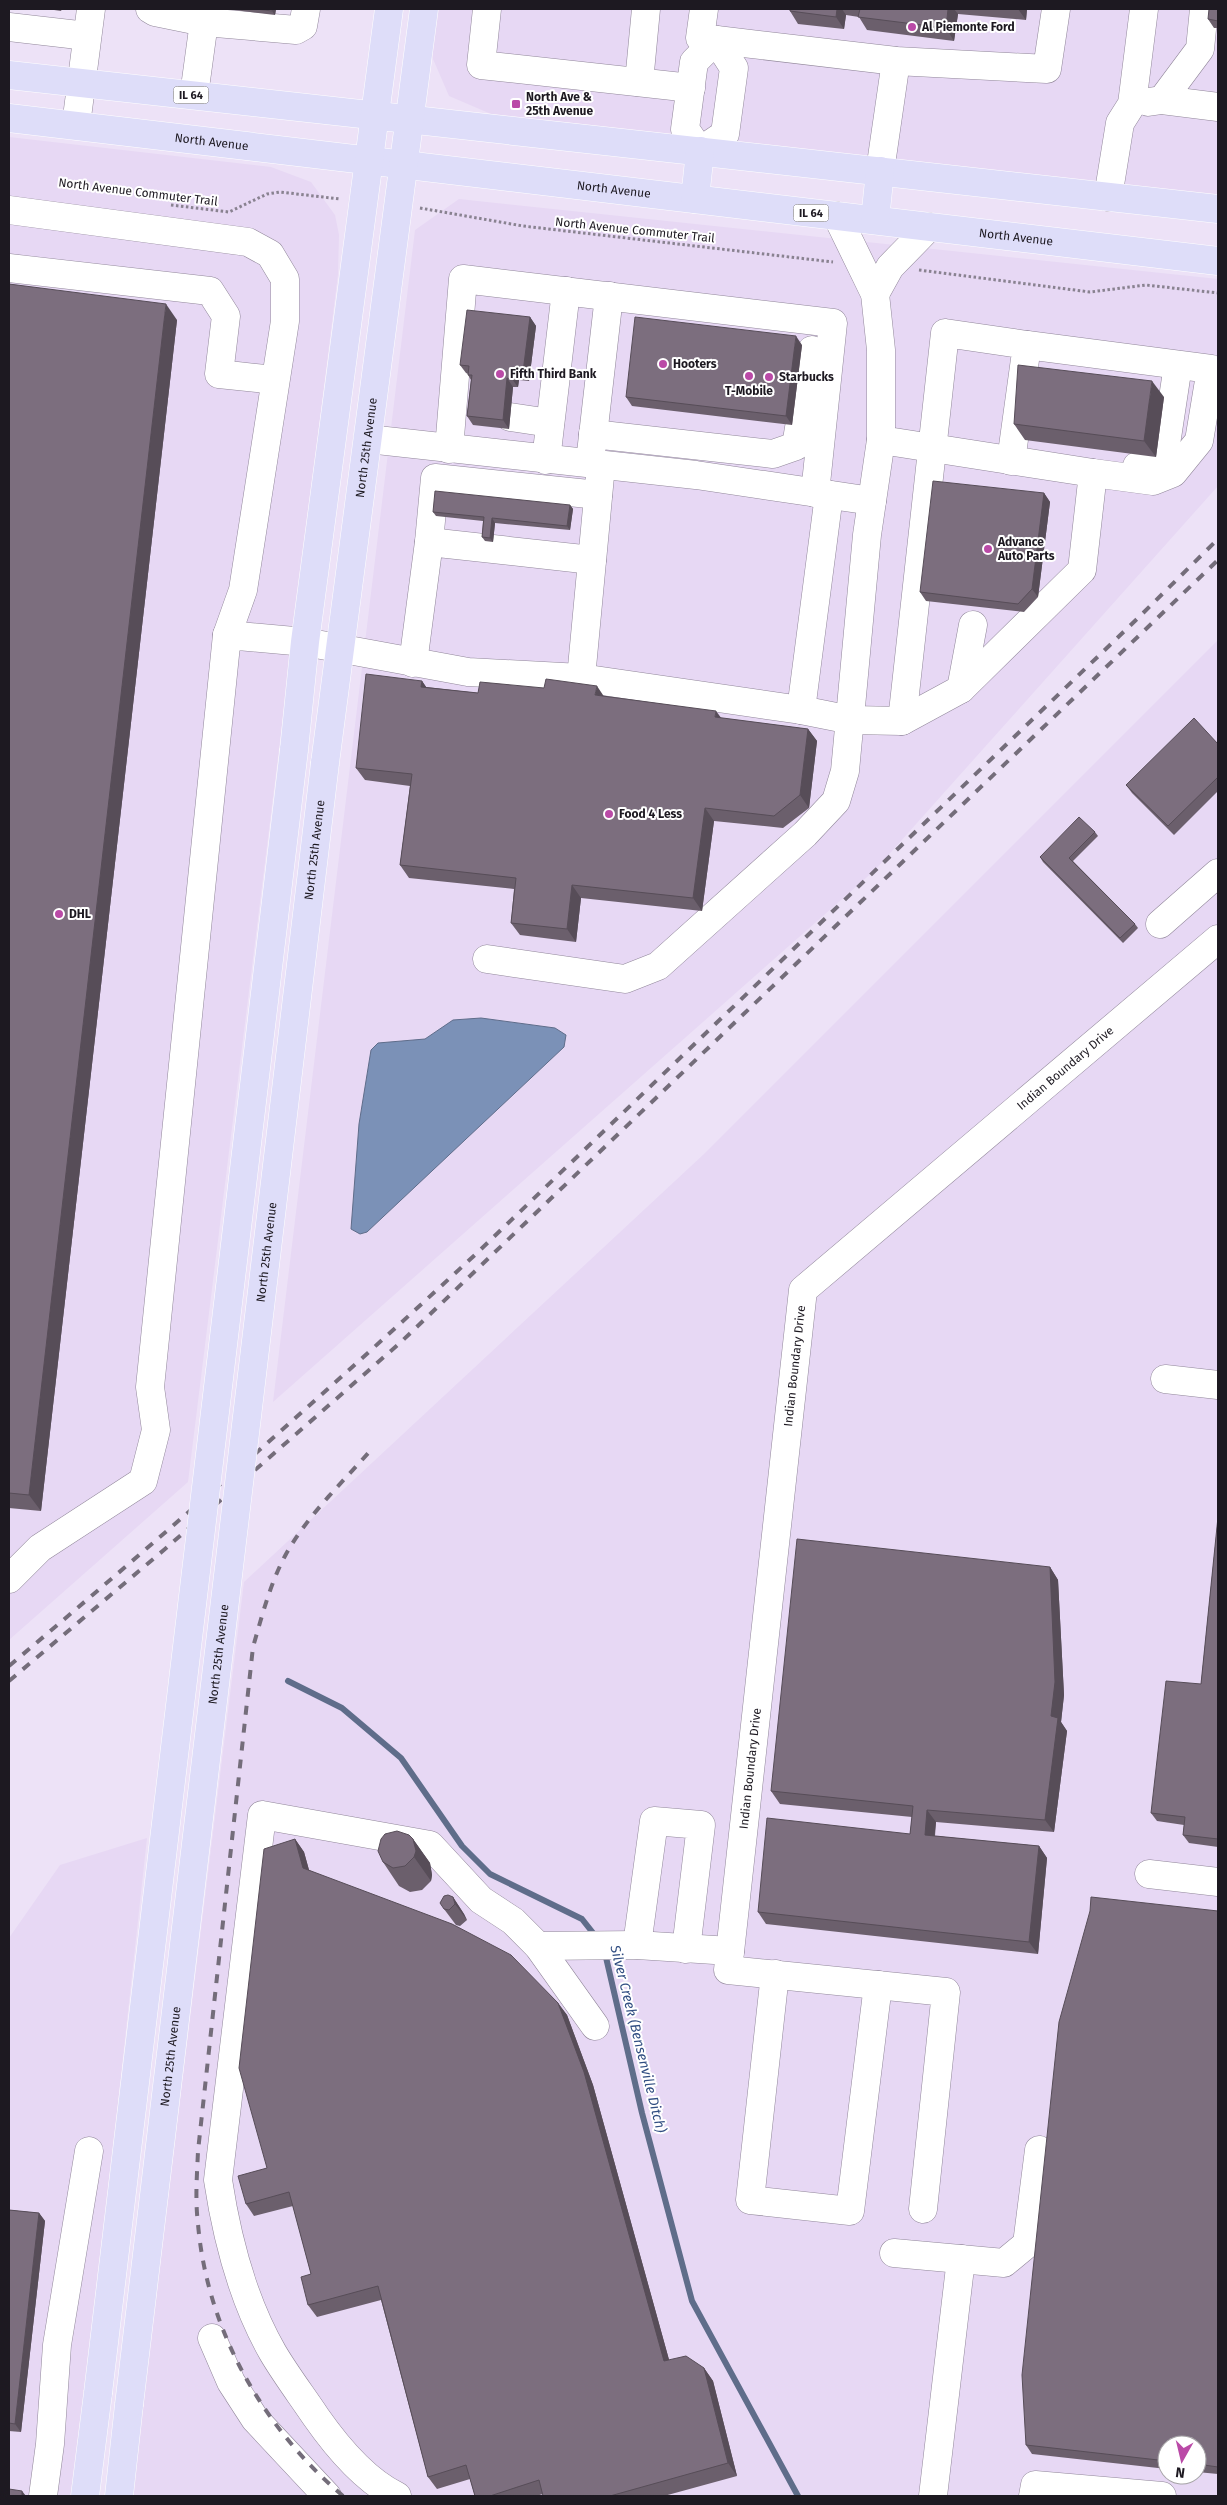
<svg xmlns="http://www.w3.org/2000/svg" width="1227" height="2505" font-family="'Fira Sans',sans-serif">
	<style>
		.built { fill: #e7d8f4; fill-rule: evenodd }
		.water { fill: #7b91b7; stroke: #5f6d8a }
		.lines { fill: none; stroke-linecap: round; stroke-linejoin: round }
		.stream { stroke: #5f6d8a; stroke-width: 6 }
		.minor-casing { stroke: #91879a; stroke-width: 29 }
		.major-casing { stroke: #fff; stroke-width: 29 }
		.path { stroke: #898290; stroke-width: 3; stroke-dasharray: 2.5 2.5; stroke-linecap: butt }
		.minor { stroke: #fff; stroke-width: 28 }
		.major { stroke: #deddf9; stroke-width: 28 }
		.rail { stroke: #746d7a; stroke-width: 4; stroke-dasharray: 9 9; stroke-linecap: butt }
		.major-bridge-casing { stroke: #fff; stroke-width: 29; stroke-linecap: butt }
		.major-bridge { stroke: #deddf9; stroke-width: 28 }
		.wall { fill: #6b5f6c }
		.shaded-wall { fill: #574d58 }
		.building { fill: #7c6e7e; stroke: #574d58 }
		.poi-dot { fill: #ba4aa7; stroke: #fff; stroke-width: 2 }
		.labels { text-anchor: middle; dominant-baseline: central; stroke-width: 4; stroke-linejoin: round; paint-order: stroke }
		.shield { fill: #fff; stroke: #615e64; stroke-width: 1 }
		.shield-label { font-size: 11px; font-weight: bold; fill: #1d1921 }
		.poi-label { font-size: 12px; font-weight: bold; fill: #1d1921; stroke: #fff; text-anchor: start }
		.street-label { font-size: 12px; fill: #1d1921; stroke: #fff }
		.water-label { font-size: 14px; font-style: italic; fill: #314e82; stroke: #fff }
	</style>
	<rect width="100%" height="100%" fill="#ede2f7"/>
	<path class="built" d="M434,9h784v187l-727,-82 -42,-18 -19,-44z
		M9,137l262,30 40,15 24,33 4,20 -1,39 -150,1208 -179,158z
		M459,199l759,80v207l-343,384 -602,532 142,-1172z
		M1218,640v1856h-1087l113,-914 460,-428zM1167,2445h30v30h-30z
		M147,1838l-72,658h-66v-558l51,-73z"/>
	<path class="water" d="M481,1018l74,10 11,7 -2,12 -197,185 -7,2 -9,-5 8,-105 12,-74 7,-7 47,-4 28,-19z"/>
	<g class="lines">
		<path class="stream" d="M288,1681l54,27 59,50 61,88 28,28 92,45 15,19
			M605,1953l37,160 50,188 106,195"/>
		<defs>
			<g id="minor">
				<path d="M150,9l5,3 49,10"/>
				<path d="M487,9l-6,56 210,23"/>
				<path d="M704,9l-4,29 196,23 151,8 9,-60"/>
				<path d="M9,27l78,9"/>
				<path d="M716,40l18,28 -9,66 -25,17 -15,-22 9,-67z"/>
				<path d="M639,82l7,-73"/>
				<path d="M194,95l10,-73 92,8 7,-4 3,-17"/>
				<path d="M1162,100l38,-51 4,-40"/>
				<path d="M1148,102l14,-2 56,7"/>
				<path d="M76,125l15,-116"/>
				<path d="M880,171l16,-110"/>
				<path d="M1108,197l12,-74 12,-19 12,-95"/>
				<path d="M9,210l239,32 22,12 15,25v42l-42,269 -16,45"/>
				<path d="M9,268l201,23 16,25 -7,58 56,6"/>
				<path d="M875,294l15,-27 39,-40"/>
				<path d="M1027,345l184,24 -12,72 -26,32 -20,8 -60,-8"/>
				<path d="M510,417l40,6"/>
				<path d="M593,434l180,20 23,-8 16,-96"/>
				<path d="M368,439l328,36 176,26"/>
				<path d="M449,449l14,-170 370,44 -18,170"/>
				<path d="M591,453l18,-157"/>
				<path d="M546,460l20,-169"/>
				<path d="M1137,466l19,2 7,-4 15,-99"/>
				<path d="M429,542l6,-64 163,17"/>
				<path d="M413,663l16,-121 163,18"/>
				<path d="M581,678l19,-202"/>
				<path d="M961,689l12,-64"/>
				<path d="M801,710l28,-215"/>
				<path d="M902,721l43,-388 82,12 -16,116"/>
				<path d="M1160,924l58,-51"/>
				<path d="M487,959l138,20 33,-13 147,-132 31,-33 9,-30 22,-236 14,-95v-90l-6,-56 -38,-78"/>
				<path d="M1165,1379l53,6"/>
				<path d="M9,1579l31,-31 103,-67 13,-51 -6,-43 77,-752 78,7 163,30 113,6 220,32 50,10 51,1 59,-32 121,-119 11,-97 -212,-33"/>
				<path d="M1149,1874l69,8"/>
				<path d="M637,1945l17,-124 47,4 -15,124"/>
				<path d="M538,1946l99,-1 93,6"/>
				<path d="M775,1974l-25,226 100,11 28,-226"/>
				<path id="s1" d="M923,2209l23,-217 -218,-22 75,-680 415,-351"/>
				<path d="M894,2253l110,10 23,-19 12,-94"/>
				<path d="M212,2338l19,44 24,37 72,77"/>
				<path d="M43,2496l7,-52 7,-99 32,-194"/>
				<path d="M397,2496c-33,-16 -60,-49 -81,-79 -14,-21 -30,-42 -43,-64 -30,-52 -46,-114 -55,-173l44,-365 168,30 51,55 32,21 25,25 57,80"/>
				<path d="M933,2496l28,-237"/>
				<path d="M1033,2496l2,-11 127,11"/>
			</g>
			<g id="major">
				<path d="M9,75l1209,134"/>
				<path id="s2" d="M9,118l1209,143"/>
				<path d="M695,199l5,-48"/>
				<path d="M875,220l5,-49"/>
				<path d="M294,750l11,-108 84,-633"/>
				<path id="s3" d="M325,763l99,-754"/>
				<path d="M85,2496l13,-103"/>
				<path d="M119,2496l10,-91"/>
			</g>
		</defs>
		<use href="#minor" class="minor-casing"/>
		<use href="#major" class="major-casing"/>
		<path class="path" d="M171,205l58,7 38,-18 13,-2 60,7
			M420,208l103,18 310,36
			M919,270l171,22 56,-7 72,8"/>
		<use href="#minor" class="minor"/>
		<use href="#major" class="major"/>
		<path class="rail" d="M9,1666c160,-135 316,-272 469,-414l659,-633 81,-80
			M9,1681l156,-132 236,-207 817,-782
			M343,2496c-80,-68 -136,-166 -145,-272 -3,-25 -1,-49 0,-73l55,-504c9,-31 17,-63 32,-91 21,-39 56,-72 85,-105"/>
		<defs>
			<g id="major-bridge">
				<path d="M98,2393l196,-1643"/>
				<path id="s4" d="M129,2405l196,-1642"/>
			</g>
		</defs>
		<use href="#major-bridge" class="major-bridge-casing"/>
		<use href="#major-bridge" class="major-bridge"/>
	</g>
	<path class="wall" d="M47,9h15l-1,2z
		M226,9h50l-1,6z
		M787,9h240l-1,11 -68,-6 -4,27 -87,-11 -8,-13 -13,-2 -2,14 -46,-5 -8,-13v-2z
		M1218,9v19h-4l-6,-9z
		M9,284l168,36 -136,1191 -32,-3z
		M530,317l6,9 -7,55 -10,-1 -1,7h-5l-4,42 -36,-4 -6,-9 4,-36 -3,-5v-1l-2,-1 -6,-8z
		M802,345l-10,80 -160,-19 -6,-9z
		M1164,397l-8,60 -131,-17 -11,-16z
		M1044,493l6,9 -12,95 -14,15 -98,-11 -6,-9z
		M570,505l3,4 -3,21 -75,-7 -2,19 -8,-1 -3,-4 1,-16 -47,-5 -3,-4z
		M422,681l4,6 52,6 126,3 116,22 88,11 9,12 -8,67 -26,20 -69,-7 -12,90 -121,-13 -5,44 -56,-7 -9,-12 3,-34 -105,-11 -9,-13 10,-79 -45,-6 -9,-12z
		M1218,744v47l-44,44 -42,-42 -6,-8z
		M1095,832l3,4 -25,25 62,63 3,4 -15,15 -80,-81 -3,-5z
		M1218,1517v330l-29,-4 -6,-8 1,-10 -27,-4 -6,-8 50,-129z
		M1050,1567l8,13 6,115 -3,27 6,9 -13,101 -118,-10 -1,14 104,10 8,12 -9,96 -272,-30 -8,-12 152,-78 2,-17 -132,-13 -9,-13z
		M295,1839l9,13 5,18 249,133 9,12 26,70 76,275 35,8 9,13 24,95 -73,20h-121v-2l-7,2h-61l-5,-17 -33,10 -9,-12 -47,-177 -64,17 -9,-12 3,-31 -18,-68 -39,10 -8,-12 21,-36z
		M413,1839l17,24 2,12 -1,6 -9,9 -12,2 -11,-6 -16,-24z
		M453,1897l11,17 3,6 -7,6 -4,-1 -12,-16z
		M1218,1911v563l-21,-2v-27h-30v24l-135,-15 -6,-9z
		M9,2210l30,3 6,8 -24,211 -12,-1z"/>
	<path class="shaded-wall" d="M272,9h4l-1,6 -3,-4z
		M837,9h5l4,6 -2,14 -8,-12z
		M948,9h6l4,5 -4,27 -8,-13z
		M1018,9h9l-1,11z
		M166,304l11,16 -136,1191 -12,-16z
		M530,317l6,9 -7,55 -6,-9z
		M796,336l6,9 -10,80 -6,-9z
		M513,371l6,9 -1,7 -6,-8z
		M507,378l6,9 -4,42 -6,-9z
		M1152,381l12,16 -8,60 -12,-16z
		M1044,493l6,9 -12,95 -6,-8z
		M570,505l3,4 -3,21 -3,-4z
		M492,518l3,5 -2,19 -3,-4z
		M422,681l9,13 -10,-7z
		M597,686l8,12 -10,-3z
		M716,711l9,12 -10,-6z
		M808,729l9,12 -8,67 -9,-13z
		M705,808l9,13 -12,90 -9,-13z
		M572,885l9,13 -5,44 -9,-13z
		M1050,1567l8,13 6,115 -3,27 6,9 -13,101 -9,-12 6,-104z
		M927,1810l9,12 -3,26 -8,-13z
		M295,1839l9,13 8,29 -9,-13z
		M413,1839l17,24 2,12 -1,6 -17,-24z
		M1039,1846l8,12 -9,96 -9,-12z
		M453,1897l11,17 3,6 -12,-16z
		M558,2003l9,12 26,70 80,289 -9,-13z
		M39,2213l6,8 -24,211 -6,-8z
		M704,2368l9,13 24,95 -9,-13z
		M22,2491l4,5h-4z"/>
	<path class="building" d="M256,9h16v2z
		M790,9h47l-1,8 -46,-6z
		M860,9h88l-2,19 -88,-11z
		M1209,9h9v12l-10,-2z
		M9,284l157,20 -137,1191 -20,-2z
		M467,310l63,7 -7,55 -10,-1 -1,8 -5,-1 -4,42 -36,-4 5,-41h-4l1,-9 -9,-1z
		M635,317l161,19 -10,80 -160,-19z
		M1018,365l134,16 -8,60 -130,-17z
		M933,481l111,12 -12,96 -14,15 -98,-12z
		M435,491l135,14 -3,21 -75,-8 -2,20 -8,-1 2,-20 -51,-5z
		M366,674l56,7 -1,6 57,6 2,-11 64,6 2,-9 51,7 -2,9 121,16 -1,6 93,12 -8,66 -26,21 -69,-8 -12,90 -121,-13 -5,44 -56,-6 5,-45 -116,-13 12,-91 -56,-6z
		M1194,718l24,26v33l-50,49 -42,-41z
		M1079,817l16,15 -26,26 66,66 -15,14 -80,-81z
		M1218,1517v322l-35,-4 2,-18 -34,-4 15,-132 35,3z
		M797,1539l253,28 5,115 -4,34 7,2 -13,102 -118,-10 -2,25 114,11 -10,96 -271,-30 9,-94 143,16 3,-28 -142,-15z
		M397,1831l12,4 4,4 3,12 -2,6 -9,9 -12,2 -10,-6 -5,-11 3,-12 4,-5z
		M295,1839l8,29 149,56 59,31 47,48 26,69 80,289 22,-5 18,12 24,95 -118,33h-67l-4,-16 -49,16h-15l-9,-31 -38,12 -50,-191 -70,19 -7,-28 10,-3 -22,-82 -43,12 -8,-28 29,-8 -28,-100 25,-219z
		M448,1895l5,2 2,7 -6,6 -5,-1 -4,-6 4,-7z
		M1091,1897l127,14v556l-21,-3v-19h-30v16l-141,-16 -4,-70 37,-353 31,-111z
		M9,2210l30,3 -24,211 -6,-1z
		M9,2489l13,2v5h-13z"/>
	<g class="poi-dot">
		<circle cx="912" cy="27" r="5"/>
		<rect x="511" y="99" width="10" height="10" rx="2.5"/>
		<circle cx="663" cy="364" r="5"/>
		<circle cx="500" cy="374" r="5"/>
		<circle cx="749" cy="376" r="5"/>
		<circle cx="769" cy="377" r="5"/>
		<circle cx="988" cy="549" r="5"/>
		<circle cx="609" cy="814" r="5"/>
		<circle cx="59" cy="914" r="5"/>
	</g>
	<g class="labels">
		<g class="shield">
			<rect x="173.5" y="86.5" width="35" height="17" rx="4"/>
			<rect x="793.5" y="204.5" width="35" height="17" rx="4"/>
		</g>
		<g class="shield-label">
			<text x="191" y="95">IL 64</text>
			<text x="811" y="213">IL 64</text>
		</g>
		<g class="poi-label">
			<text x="922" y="27">Al Piemonte Ford</text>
			<text x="526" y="97">North Ave &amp;<tspan x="526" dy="14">25th Avenue</tspan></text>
			<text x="673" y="364">Hooters</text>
			<text x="510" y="374">Fifth Third Bank</text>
			<text x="779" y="377">Starbucks</text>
			<text x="749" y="391" text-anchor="middle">T-Mobile</text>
			<text x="998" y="542">Advance<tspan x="998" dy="14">Auto Parts</tspan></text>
			<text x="619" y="814">Food 4 Less</text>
			<text x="69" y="914">DHL</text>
		</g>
		<g class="street-label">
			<text stroke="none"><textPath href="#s2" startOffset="204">North Avenue</textPath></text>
			<text stroke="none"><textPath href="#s2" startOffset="609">North Avenue</textPath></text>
			<text transform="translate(138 192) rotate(7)">North Avenue Commuter Trail</text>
			<text transform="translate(635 230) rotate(6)">North Avenue Commuter Trail</text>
			<text stroke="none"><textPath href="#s2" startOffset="1014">North Avenue</textPath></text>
			<text stroke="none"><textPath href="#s3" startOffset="318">North 25th Avenue</textPath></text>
			<text stroke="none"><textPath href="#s4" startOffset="1566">North 25th Avenue</textPath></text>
			<text stroke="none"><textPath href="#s1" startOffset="1465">Indian Boundary Drive</textPath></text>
			<text stroke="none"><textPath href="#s4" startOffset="1161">North 25th Avenue</textPath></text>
			<text stroke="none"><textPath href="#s1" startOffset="1045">Indian Boundary Drive</textPath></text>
			<text stroke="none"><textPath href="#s4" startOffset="756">North 25th Avenue</textPath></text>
			<text stroke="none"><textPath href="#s1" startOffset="640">Indian Boundary Drive</textPath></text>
			<text stroke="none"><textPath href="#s4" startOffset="351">North 25th Avenue</textPath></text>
		</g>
		<g class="water-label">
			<text transform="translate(638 2039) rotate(76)">Silver Creek (Bensenville Ditch)</text>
		</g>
	</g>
	<rect width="1227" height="2505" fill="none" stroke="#1d1921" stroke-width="20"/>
	<g transform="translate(1182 2460) rotate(188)"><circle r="24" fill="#ffffff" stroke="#a5a3a6"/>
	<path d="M0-4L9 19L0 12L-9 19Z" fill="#ba4aa7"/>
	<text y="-8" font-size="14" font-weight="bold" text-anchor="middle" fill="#1d1921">N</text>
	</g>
</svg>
